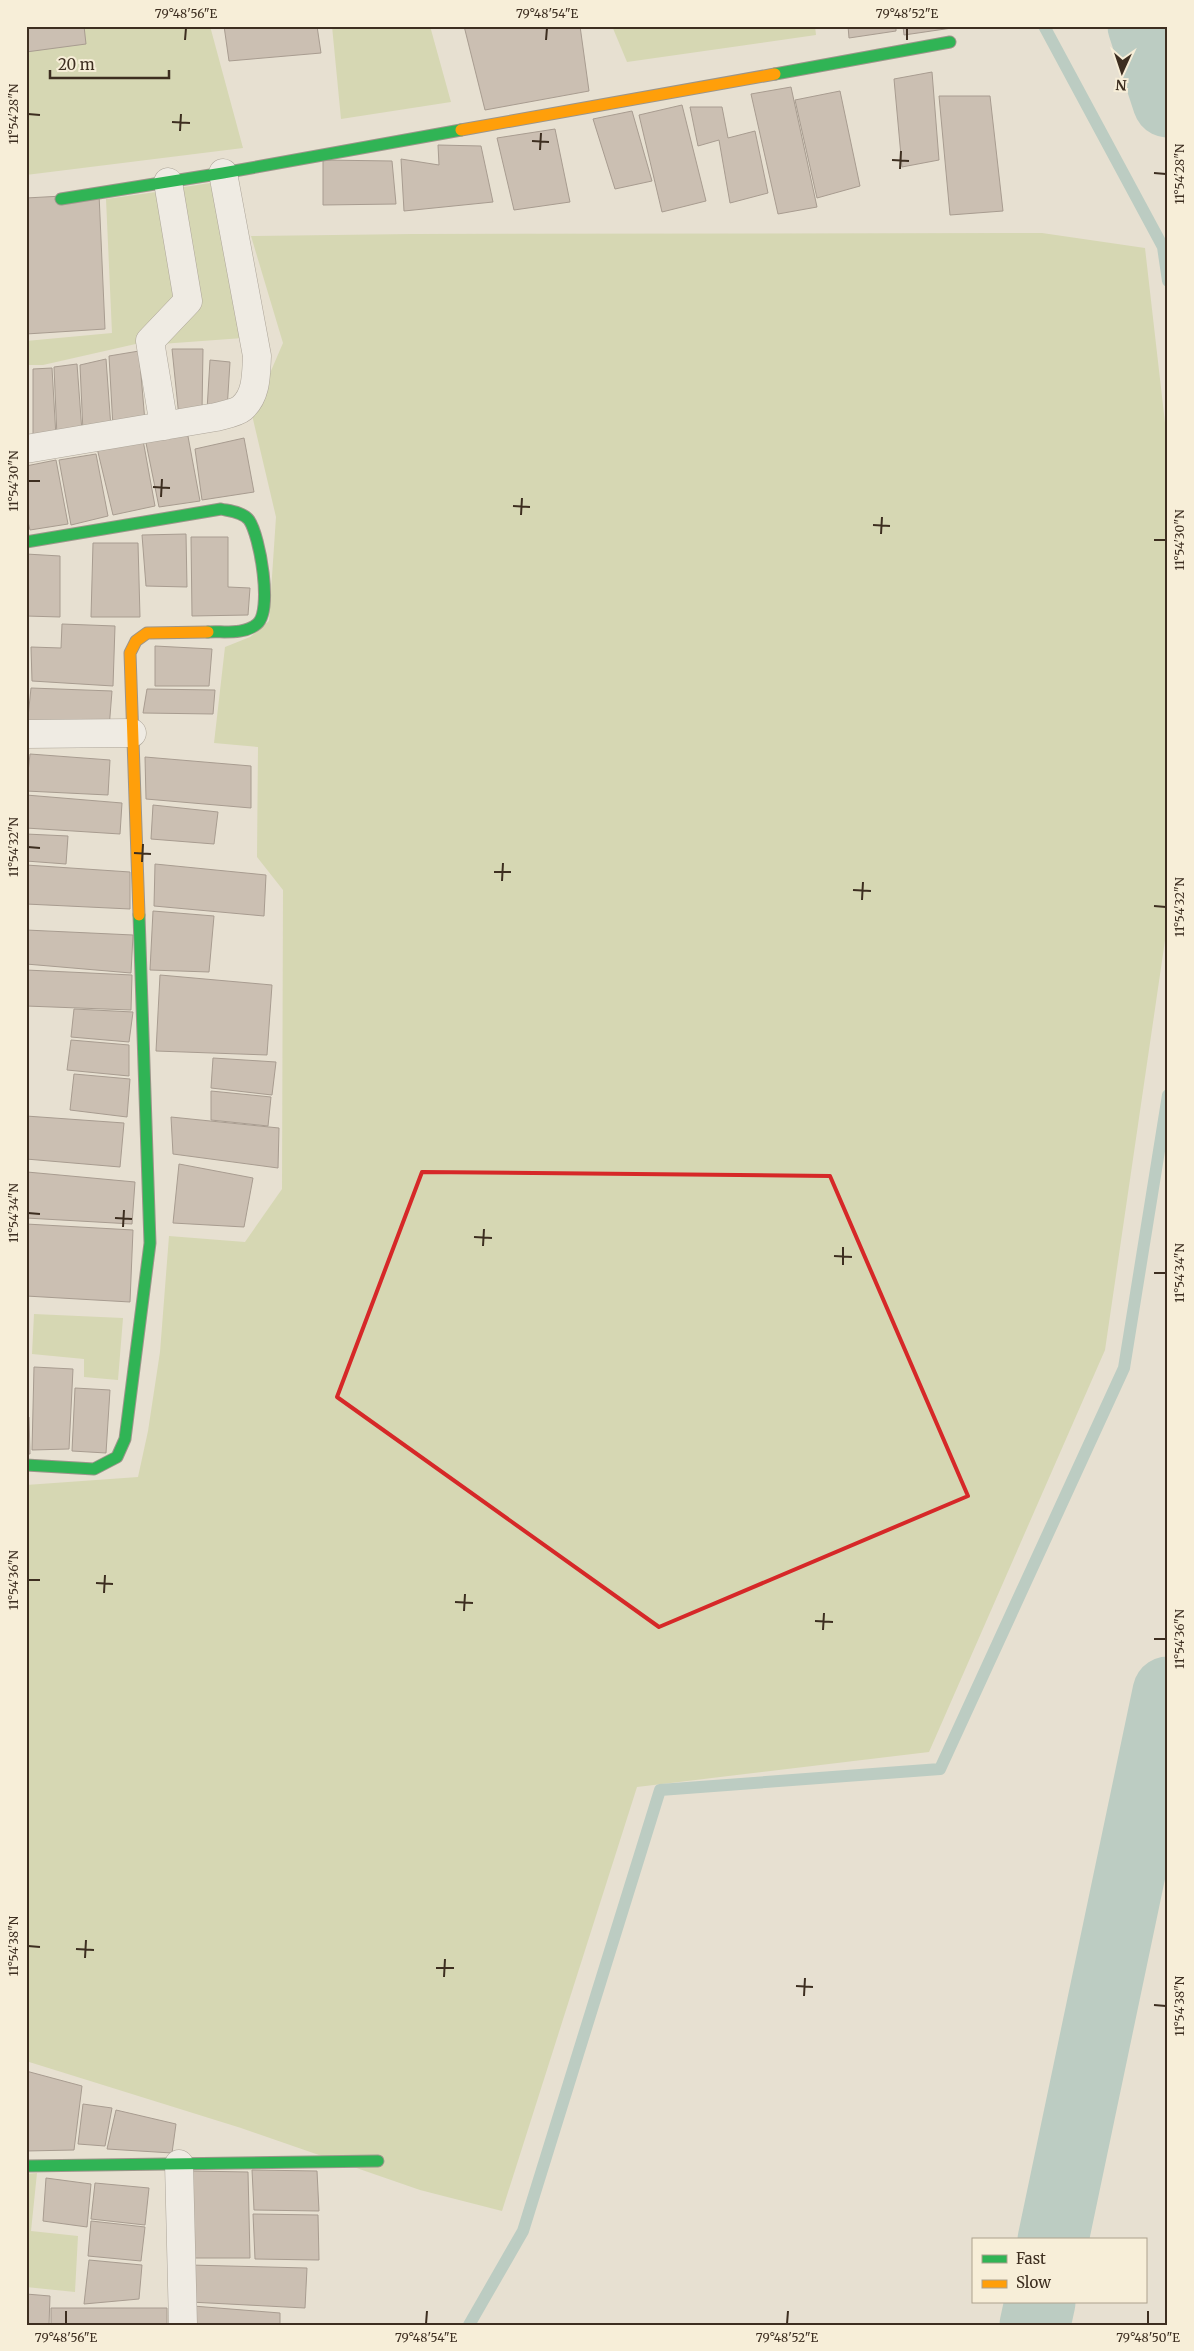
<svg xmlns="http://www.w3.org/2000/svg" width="1194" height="2351" font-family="Merriweather,serif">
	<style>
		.green { fill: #d6d7b3 }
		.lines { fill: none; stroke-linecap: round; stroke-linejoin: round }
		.stream { stroke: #bcccc2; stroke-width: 12 }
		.river { stroke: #bcccc2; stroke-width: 71 }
		.building { fill: #cbbfb2; stroke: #a89c90 }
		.street-casing { stroke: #ada599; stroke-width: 29 }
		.fast-casing { stroke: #9c958a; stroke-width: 13 }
		.slow-casing { stroke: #9c958a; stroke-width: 13 }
		.street { stroke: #efebe3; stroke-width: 28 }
		.fast { stroke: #30b455; stroke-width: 11 }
		.slow { stroke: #ff9f0a; stroke-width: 11 }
		.marked { fill: none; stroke: #d62828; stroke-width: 4; stroke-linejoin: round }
		.ticks { fill: none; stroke: #3d2e20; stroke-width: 2 }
		.neatline { fill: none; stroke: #3d2e20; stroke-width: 2 }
		.ticks-label { font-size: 12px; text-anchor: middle; fill: #3d2e20 }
	</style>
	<rect width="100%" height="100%" fill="#e7e0d1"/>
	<path class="green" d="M26,26h184l33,122 -217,27z
		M332,26h98l21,76 -110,17z
		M612,26h203l1,9 -189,27z
		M216,182l27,156 -82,6 35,-38 -18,-118z
		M163,191l15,109 -38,43 -97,22h-17v-24l86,-8 -6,-134z
		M1042,233l103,15 23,201v471l-63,430 -176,402 -292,35 -135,424 -82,-21 -179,-62 -215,-67v-576l112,-8 10,-46 12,-79 9,-116 76,6 37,-53 1,-299 -26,-33 1,-110 -44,-4 11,-96 25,-10 19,-16 7,-104 -24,-102 31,-72 -32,-107 161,-2z
		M34,1314l89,4 -5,62 -34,-3v-18l-52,-5z
		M37,2173l-6,58 47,5 -3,56 -49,-5v-113z"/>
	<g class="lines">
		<path class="stream" d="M1044,26l119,221 5,34
			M469,2325l54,-94 137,-441 280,-21 184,-401 44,-273"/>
		<path class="river" d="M1143,26l25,76
			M1053,2240l115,-548
			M1035,2325l5,-23"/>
	</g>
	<path class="building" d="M26,26h58l2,18 -60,8z
		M224,26h93l4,27 -92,8z
		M464,26h116l9,65 -104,19z
		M848,26h48v5l-47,7z
		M903,26h48l1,2 -48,7z
		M932,72l7,88 -37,7 -8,-88z
		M791,87l26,120 -39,7 -27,-120z
		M840,91l20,95 -43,12 -22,-98z
		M939,96h51l13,115 -53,4z
		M682,105l24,96 -44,11 -23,-97z
		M690,107h32l6,31 27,-7 13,62 -38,10 -11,-63 -21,6z
		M632,111l20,70 -37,8 -22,-70z
		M555,129l15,73 -56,8 -17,-72z
		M438,145l43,1 12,56 -89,9 -3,-52 38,6z
		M323,160l69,1 4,43 -73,1z
		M99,194l6,135 -79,5v-136z
		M172,349h31l-1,63 -23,5z
		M139,351l6,71 -32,5 -4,-71z
		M106,359l5,69 -28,4 -3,-67z
		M210,360l20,2 -3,48h-20z
		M77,364l5,68 -25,5 -3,-70z
		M52,368l4,69 -23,2v-70z
		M187,431l13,70 -41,6 -14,-69z
		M244,438l10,54 -52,8 -7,-51z
		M143,440l12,66 -42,9 -16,-67z
		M96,454l12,62 -37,9 -12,-65z
		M56,460l12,64 -38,6 -4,-16v-48z
		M186,534l1,53 -41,-1 -4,-51z
		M191,537h37v50l22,1 -2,27 -56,1z
		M93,543h45l2,74h-49z
		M26,554l34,2v61l-34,-1z
		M62,624l53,2 -2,60 -81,-5 -1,-34 30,1z
		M155,646l57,3 -3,37h-54z
		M31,688l81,3 -3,38 -82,-2z
		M147,689l68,1 -2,24 -70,-1z
		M30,754l80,6 -2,35 -82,-4z
		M145,757l106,9v42l-105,-9z
		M26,795l96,8 -2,31 -94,-6z
		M153,805l65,7 -4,32 -63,-5z
		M26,834l42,2 -2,28 -40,-3z
		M155,864l111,11 -2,41 -110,-10z
		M26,865l104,7v37l-104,-5z
		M153,911l61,5 -5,56 -59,-2z
		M26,930l107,5 -2,38 -105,-9z
		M26,970l106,5 -1,35 -105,-4z
		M160,975l112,10 -5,70 -111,-4z
		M74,1009l59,3 -4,30 -58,-5z
		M71,1040l58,5v31l-62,-6z
		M213,1058l63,4 -4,33 -61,-7z
		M74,1074l56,5 -3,38 -57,-7z
		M211,1091l60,6 -3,29 -57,-6z
		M26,1116l98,7 -4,44 -94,-8z
		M171,1117l108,11 -1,40 -105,-14z
		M179,1164l74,14 -9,49 -71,-4z
		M27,1172l108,10 -3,42 -106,-6z
		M26,1224l107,6 -3,72 -104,-6z
		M34,1367l39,2 -4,80 -37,1z
		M75,1388l35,2 -4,63 -34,-2z
		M26,1417h3l1,37h-4z
		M26,2071l56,15 -8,64 -48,1z
		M83,2104l29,4 -7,38 -27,-2z
		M116,2110l60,14 -4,29 -65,-4z
		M252,2170l65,1 2,40 -65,-1z
		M192,2171l56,1 2,86h-60z
		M46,2178l45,6 -4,43 -44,-6z
		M95,2183l54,5 -4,37 -54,-6z
		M253,2214l65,1 1,45 -64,-1z
		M91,2221l54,6 -4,34 -53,-5z
		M89,2260l53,5 -3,34 -55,5z
		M189,2265l118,3 -2,40 -115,-6z
		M26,2294l24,2 -1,29h-23z
		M193,2306l87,7v12h-88z
		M51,2308h116v17h-116z"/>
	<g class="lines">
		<defs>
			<path id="street" d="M164,426l-14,-85 38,-40 -20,-119
				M26,449l190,-32c7,-2 20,-4 26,-9 15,-13 14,-34 15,-52l-34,-183
				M26,734l106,-1
				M179,2164l4,161"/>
			<path id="fast" d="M775,74l175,-32
				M61,199l162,-26 238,-43
				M26,542l195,-33c9,2 22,3 28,11 11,16 24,91 8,104 -13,11 -34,7 -49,8
				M26,1465l68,4 23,-12 8,-18 25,-196 -11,-328
				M26,2166l352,-5"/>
			<path id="slow" d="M461,130l314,-56
				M139,915l-9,-262 6,-12 11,-8 61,-1"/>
		</defs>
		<use href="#street" class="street-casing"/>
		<use href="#fast" class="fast-casing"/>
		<use href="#slow" class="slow-casing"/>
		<use href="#street" class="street"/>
		<use href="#fast" class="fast"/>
		<use href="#slow" class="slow"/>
	</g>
	<path class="marked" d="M422,1172l408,4 138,320 -309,131 -322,-230z"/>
	<path class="ticks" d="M185,40l1,-12M546,40l1,-12M907,40v-12M28,114l12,1M172,122l18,1M180,131l1,-17M532,141l17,1M540,150l1,-17M892,160l17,1M900,169l1,-18M1154,173l12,1M28,481h12M153,487l17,1M161,497l1,-18M513,506l17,1M521,515l1,-17M873,525l17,1M881,534l1,-17M1154,540h12M28,847l12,1M134,853l17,1M142,862l1,-18M494,872h17M502,881l1,-18M853,890l18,1M862,900l1,-18M1154,906l12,1M28,1213l12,1M115,1218l17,1M123,1227l1,-17M474,1237l18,1M483,1246l1,-17M834,1256l18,1M843,1265v-18M1154,1273h12M28,1580h12M96,1583l17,1M104,1593l1,-18M455,1602l18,1M464,1611l1,-17M815,1621l18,1M823,1630l1,-17M1154,1639h12M28,1946l12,1M76,1949l18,1M85,1958l1,-18M436,1968h18M444,1977l1,-18M796,1986l17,1M804,1996l1,-18M1154,2005l12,1M66,2324v-13M426,2324l1,-13M787,2324l1,-13M1148,2324v-13"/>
	<rect width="1194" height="2351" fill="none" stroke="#f7eed8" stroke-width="55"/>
	<rect x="972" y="2238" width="175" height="65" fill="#f7eed8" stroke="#ada18e"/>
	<rect x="982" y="2255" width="25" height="8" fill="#30b455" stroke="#ada18e"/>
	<text x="1016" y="2264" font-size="15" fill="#3d2e20">Fast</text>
	<rect x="982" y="2280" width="25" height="8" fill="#ff9f0a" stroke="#ada18e"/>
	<text x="1016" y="2288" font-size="15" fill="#3d2e20">Slow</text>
	<g transform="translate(1122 72) rotate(183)" stroke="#f7eed8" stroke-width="4" paint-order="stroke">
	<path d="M0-4L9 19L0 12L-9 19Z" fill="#3d2e20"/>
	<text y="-8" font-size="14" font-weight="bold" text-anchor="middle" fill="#3d2e20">N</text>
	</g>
	<path d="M50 70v8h119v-8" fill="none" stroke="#3d2e20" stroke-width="2.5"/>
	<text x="58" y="70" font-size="15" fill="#3d2e20" stroke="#f7eed8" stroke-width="4" paint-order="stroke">20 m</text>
	<rect x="28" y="28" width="1138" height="2296" class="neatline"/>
	<g class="ticks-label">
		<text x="186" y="18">79°48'56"E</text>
		<text x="547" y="18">79°48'54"E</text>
		<text x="907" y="18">79°48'52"E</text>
		<text transform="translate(14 114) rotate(-90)" y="4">11°54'28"N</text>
		<text transform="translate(1180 174) rotate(-90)" y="4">11°54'28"N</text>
		<text transform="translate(14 481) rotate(-90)" y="4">11°54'30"N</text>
		<text transform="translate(1180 540) rotate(-90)" y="4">11°54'30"N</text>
		<text transform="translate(14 847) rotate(-90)" y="4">11°54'32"N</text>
		<text transform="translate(1180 907) rotate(-90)" y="4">11°54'32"N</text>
		<text transform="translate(14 1213) rotate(-90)" y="4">11°54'34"N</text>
		<text transform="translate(1180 1273) rotate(-90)" y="4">11°54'34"N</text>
		<text transform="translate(14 1580) rotate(-90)" y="4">11°54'36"N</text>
		<text transform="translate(1180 1639) rotate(-90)" y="4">11°54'36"N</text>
		<text transform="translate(14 1946) rotate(-90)" y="4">11°54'38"N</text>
		<text transform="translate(1180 2006) rotate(-90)" y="4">11°54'38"N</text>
		<text x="66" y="2342">79°48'56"E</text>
		<text x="426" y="2342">79°48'54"E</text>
		<text x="787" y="2342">79°48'52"E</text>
		<text x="1148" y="2342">79°48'50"E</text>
	</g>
</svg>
